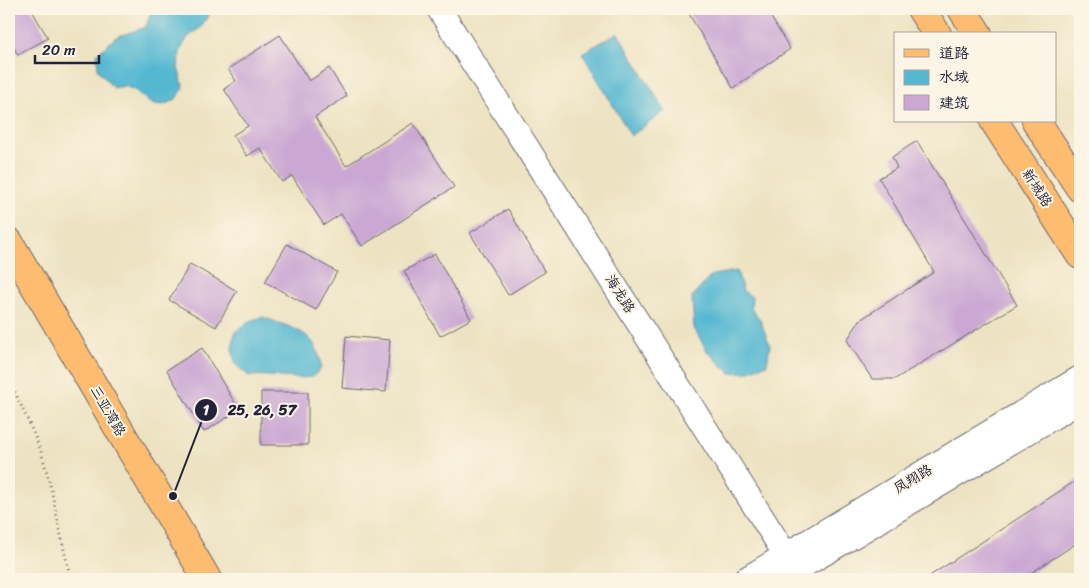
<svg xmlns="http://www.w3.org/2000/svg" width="1089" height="588" font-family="Sriracha,'LXGW WenKai TC',sans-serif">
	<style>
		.water { fill: #54b8d2; stroke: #3b6d86 }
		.building { fill: #cba8d4 }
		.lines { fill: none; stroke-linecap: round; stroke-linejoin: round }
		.street-casing { stroke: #69666a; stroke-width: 26 }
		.primary-casing { stroke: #69666a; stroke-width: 30 }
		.path { stroke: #69666a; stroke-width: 3; stroke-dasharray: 1 4; stroke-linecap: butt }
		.street { stroke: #fff; stroke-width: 24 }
		.primary { stroke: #fdbc6f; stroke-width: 28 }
		.labels { text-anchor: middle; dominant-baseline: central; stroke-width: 4; stroke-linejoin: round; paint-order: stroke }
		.street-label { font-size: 14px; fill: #22223b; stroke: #fcf5e5 }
		.leader { fill: none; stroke: #22223b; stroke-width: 2 }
		.callout-dot { fill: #22223b; stroke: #fcf5e5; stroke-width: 2 }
		.mark-label { font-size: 15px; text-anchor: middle; font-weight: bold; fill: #fff }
		.callout-label { font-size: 15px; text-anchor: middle; font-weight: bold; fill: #22223b; stroke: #fcf5e5; stroke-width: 4; stroke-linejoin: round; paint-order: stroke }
	</style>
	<rect width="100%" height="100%" fill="#fcf5e5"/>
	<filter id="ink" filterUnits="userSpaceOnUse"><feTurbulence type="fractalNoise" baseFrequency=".02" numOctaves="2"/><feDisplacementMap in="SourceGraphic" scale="10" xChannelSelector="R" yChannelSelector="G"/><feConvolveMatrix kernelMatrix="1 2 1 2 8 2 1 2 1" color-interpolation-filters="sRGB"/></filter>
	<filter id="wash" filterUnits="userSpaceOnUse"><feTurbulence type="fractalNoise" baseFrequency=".0096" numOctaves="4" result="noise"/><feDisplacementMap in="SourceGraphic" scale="20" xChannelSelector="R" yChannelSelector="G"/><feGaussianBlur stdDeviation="1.12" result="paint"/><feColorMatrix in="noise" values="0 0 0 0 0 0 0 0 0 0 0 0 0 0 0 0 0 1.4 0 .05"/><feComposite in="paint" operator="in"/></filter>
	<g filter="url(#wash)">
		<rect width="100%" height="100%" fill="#ede3c2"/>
		<path class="water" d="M152,9h55l2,6 -9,13 -12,9 -8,14 -2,17 6,20 -9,12 -12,5 -13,-2 -14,-12 -11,-5 -12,2 -15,-18 -1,-16 19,-17 30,-10z
			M618,33l47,78 -34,25 -49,-83z
			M737,271l6,20 9,6 -1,11 9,12 10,25 -3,19 -20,8 -17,1 -23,-22 -13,-23 -2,-31 20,-22z
			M263,317c30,12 55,13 58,51l-8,9c-22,3 -42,-3 -64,-1l-13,-11 -4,-16 3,-17 17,-12z"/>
		<g id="blocks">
			<path class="building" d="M9,9h22l17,29 -30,17 -9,-16z
				M686,9h80l24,40 -57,39z
				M280,35l29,46 20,-13 18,28 -32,21 31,49 67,-43 41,64 -92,59 -21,-32 -17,11 -32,-49 -10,6 -22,-34 -13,8 -14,-21 15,-9 -24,-37 12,-8 -8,-12z
				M917,141l100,164 -122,74h-23l-25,-39 13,-20 74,-48 -55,-94 18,-10 -5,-11z
				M508,209l37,63 -37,23 -38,-62z
				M287,244l50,28 -21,38 -51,-28z
				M435,254l36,65 -31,17 -36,-65z
				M190,264l47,27 -21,36 -47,-27z
				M346,336l44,4 -4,52 -44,-4z
				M202,348l37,62 -35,22 -37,-62z
				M261,392h47v53h-47z
				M1080,478v63l-58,38h-97z"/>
		</g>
	</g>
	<g filter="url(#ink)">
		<use href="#blocks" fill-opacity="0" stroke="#69666a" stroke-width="1"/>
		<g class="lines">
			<defs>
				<path id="street" d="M439,9l362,570
					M746,579l334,-201
					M781,579l299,-178"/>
				<path id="primary" d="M921,9l16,25
					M962,9l16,25
					M994,121l86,134
					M1036,121l44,67
					M9,242l198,337"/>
			</defs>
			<use href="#street" class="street-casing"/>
			<use href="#primary" class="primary-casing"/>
			<path class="path" d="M9,378c10,25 23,49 32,74 13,42 19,85 30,127"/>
			<use href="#street" class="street"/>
			<use href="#primary" class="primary"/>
		</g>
	</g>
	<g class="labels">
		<g class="street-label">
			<text transform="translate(1037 188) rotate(57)">新城路</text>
			<text transform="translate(620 294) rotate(58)">海龙路</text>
			<text transform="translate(108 411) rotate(60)">三亚湾路</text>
			<text transform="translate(913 479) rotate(-31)">凤翔路</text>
		</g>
	</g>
	<path class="leader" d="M173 496L206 410"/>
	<g class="callout-dot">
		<circle cx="173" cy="496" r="5"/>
		<circle cx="206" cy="410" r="12"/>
	</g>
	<g class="mark-label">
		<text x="206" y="415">1</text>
	</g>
	<g class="callout-label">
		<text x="262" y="415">25, 26, 57</text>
	</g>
	<rect width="1089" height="588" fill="none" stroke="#fcf5e5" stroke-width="30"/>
	<rect x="894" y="32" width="162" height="90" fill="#fcf5e5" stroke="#a5a1a1"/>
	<rect x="904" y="49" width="25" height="8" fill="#fdbc6f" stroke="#a5a1a1"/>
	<text x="939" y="58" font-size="15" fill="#22223b">道路</text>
	<rect x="904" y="70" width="25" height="15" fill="#54b8d2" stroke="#a5a1a1"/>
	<text x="939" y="82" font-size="15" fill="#22223b">水域</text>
	<rect x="904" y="95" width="25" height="15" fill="#cba8d4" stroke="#a5a1a1"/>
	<text x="939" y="108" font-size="15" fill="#22223b">建筑</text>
	<path d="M35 55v8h64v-8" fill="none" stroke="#22223b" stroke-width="2.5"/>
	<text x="42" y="55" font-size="15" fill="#22223b" stroke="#fcf5e5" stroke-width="4" paint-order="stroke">20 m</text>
</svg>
